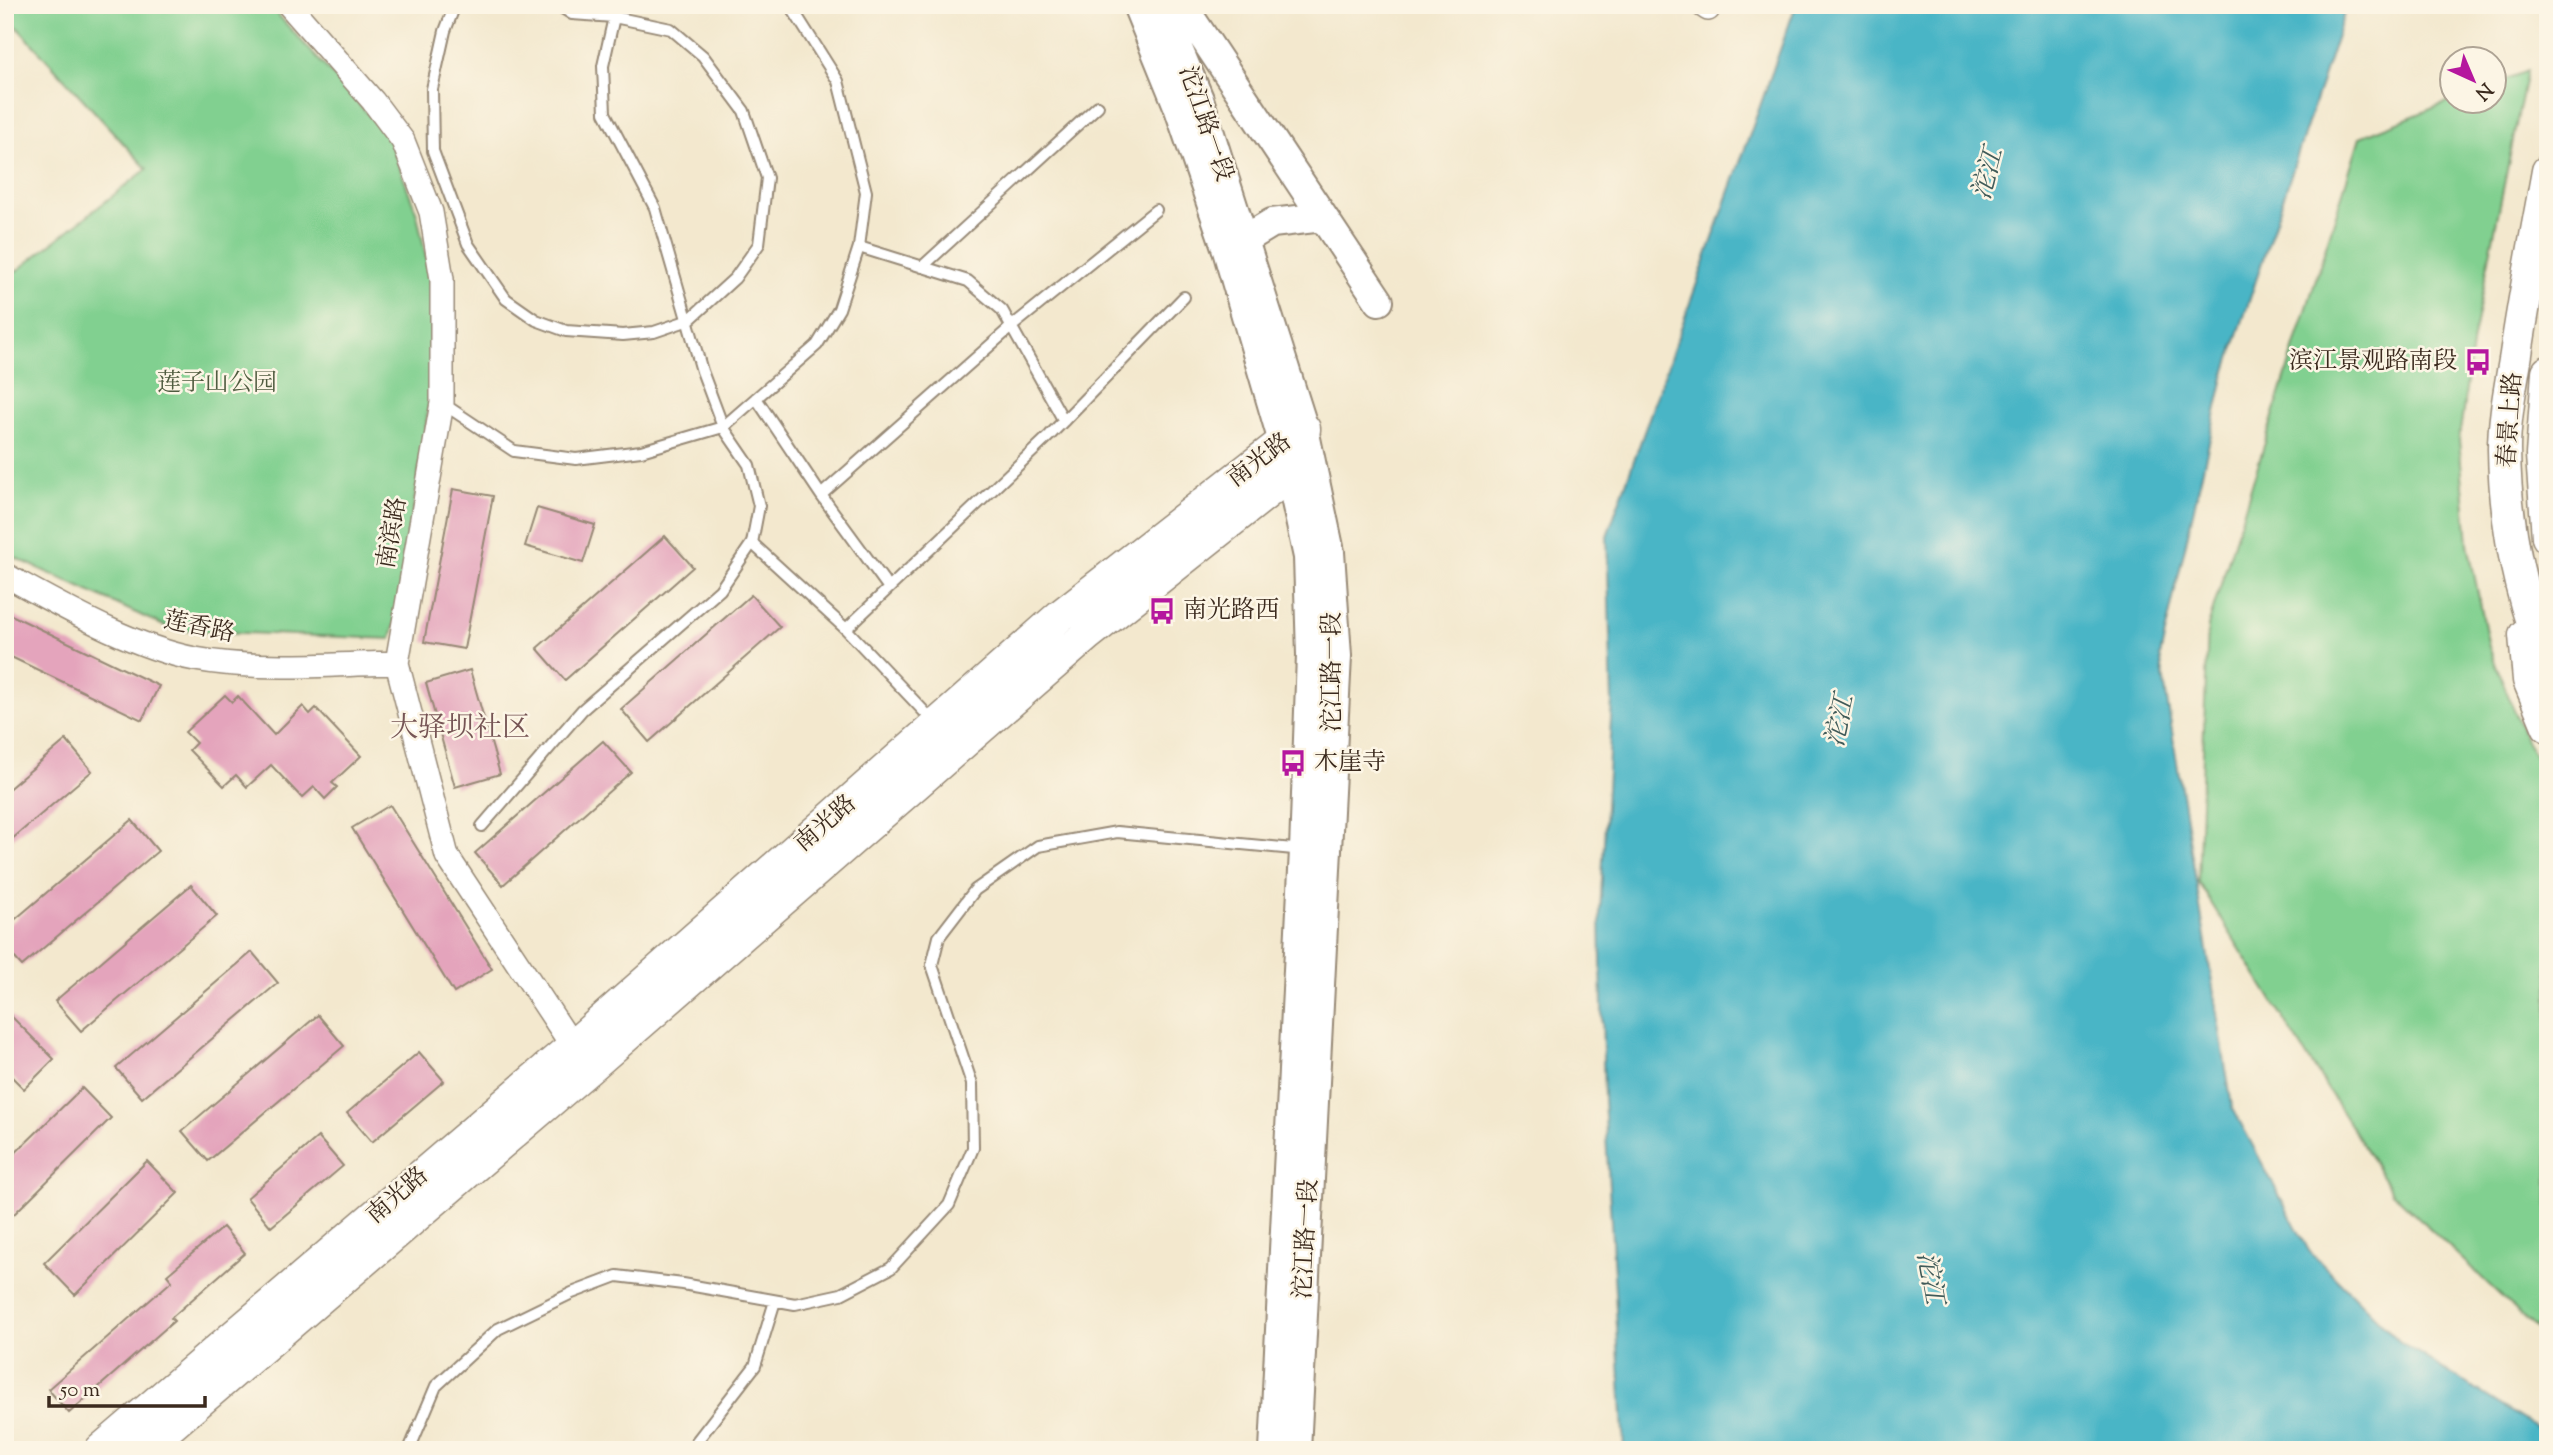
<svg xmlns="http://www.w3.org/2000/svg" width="2553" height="1455" font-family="'Sorts Mill Goudy','Noto Serif SC',serif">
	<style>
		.green { fill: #81d090; stroke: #5e7d57; stroke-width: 2 }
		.water { fill: #49b5c6; stroke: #427072; stroke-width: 2 }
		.building { fill: #e4a4bc }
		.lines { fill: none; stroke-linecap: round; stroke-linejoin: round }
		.service-casing { stroke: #978976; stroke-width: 14 }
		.minor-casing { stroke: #978976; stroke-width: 26 }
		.tertiary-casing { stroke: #978976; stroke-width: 32 }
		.secondary-casing { stroke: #978976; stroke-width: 35 }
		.service { stroke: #fff; stroke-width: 10 }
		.minor { stroke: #fff; stroke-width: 23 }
		.tertiary { stroke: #fff; stroke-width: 28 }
		.secondary { stroke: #fff; stroke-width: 32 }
		.labels { text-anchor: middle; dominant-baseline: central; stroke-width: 5; stroke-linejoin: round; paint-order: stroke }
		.street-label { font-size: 24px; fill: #3b2a1e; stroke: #fcf5e5 }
		.poi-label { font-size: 24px; fill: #3b2a1e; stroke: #fcf5e5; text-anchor: start }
		.park-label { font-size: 24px; fill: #505c40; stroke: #fcf5e5 }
		.water-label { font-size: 26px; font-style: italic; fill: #405b59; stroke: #fcf5e5 }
		.quarter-label { font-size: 28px; fill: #765555; stroke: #fcf5e5 }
	</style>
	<rect width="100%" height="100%" fill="#fcf5e5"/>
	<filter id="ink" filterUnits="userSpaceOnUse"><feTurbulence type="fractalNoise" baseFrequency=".0143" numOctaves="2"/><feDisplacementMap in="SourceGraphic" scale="14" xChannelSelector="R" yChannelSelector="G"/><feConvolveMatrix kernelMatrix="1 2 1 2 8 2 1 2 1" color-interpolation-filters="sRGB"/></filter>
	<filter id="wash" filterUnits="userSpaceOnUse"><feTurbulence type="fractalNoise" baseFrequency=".00686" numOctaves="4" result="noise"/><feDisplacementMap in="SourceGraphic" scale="28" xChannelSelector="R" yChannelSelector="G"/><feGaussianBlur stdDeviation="1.57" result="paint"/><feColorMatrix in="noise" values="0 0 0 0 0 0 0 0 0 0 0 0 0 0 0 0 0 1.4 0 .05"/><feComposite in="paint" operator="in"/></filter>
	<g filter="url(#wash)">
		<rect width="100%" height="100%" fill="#f3e8ce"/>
		<path class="green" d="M5,5h264l119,131 29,78 16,76 -2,101 -32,214 -8,34 -218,-9 -168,-77v-273l142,-111 -142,-155z
			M2527,71l-54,267 -14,101 9,105 21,103 38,96 21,31v567l-156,-149 -194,-310 10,-256 152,-489 91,-36 43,1v-18z"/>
		<path class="water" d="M1796,5h551l-123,372 -64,279 72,451 77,144 90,90 149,94v15h-924l-20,-351 -4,-186 12,-212 -5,-165z"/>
		<g id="blocks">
			<path class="building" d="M453,489l40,7 -29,153 -40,-7z
				M537,508l58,17 -12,38 -58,-17z
				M665,536l28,31 -128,113 -28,-32z
				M751,595l29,32 -131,115 -28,-33z
				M5,612l154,74 -17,34 -137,-66z
				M470,670l30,104 -45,13 -29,-104z
				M225,695l7,7 6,-6 36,39 29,-29 7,8 6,-6 45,48 -29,27 5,4 -12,12 -11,-12 -12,11 -31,-33 -24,22 -11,-12 -12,11 -35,-36 7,-7 -11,-11z
				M66,740l26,31 -87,74v-53z
				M603,741l28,31 -128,113 -28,-32z
				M390,805l102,164 -38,24 -102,-165z
				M132,820l26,31 -136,115 -17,-19v-19z
				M191,885l26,31 -136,115 -26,-30z
				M252,952l26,31 -136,115 -26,-30z
				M5,1010l49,49 -30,30 -19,-19z
				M318,1015l26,31 -136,115 -26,-30z
				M419,1052l25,29 -72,61 -25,-29z
				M82,1088l29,30 -106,105v-60z
				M318,1137l25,29 -72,61 -24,-29z
				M147,1161l31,32 -103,102 -31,-32z
				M223,1227l22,26 -74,65 3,3 -105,92 -21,-24 124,-108 -5,-6z"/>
		</g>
	</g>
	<g filter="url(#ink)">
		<use href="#blocks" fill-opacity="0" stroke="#978976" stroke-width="2"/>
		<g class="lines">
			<defs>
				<path id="service" d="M455,5l-10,26 -13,58 1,62 35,93 38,55 30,21 30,11 57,4 31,-3 35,-12 46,-42 24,-34 8,-66 -23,-67 -41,-55 -32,-27 -57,-12 -42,-3 -14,-9
					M859,247l109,34 34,29 62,111
					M922,267l176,-161
					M756,398l65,97 68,93
					M442,403l72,48 62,8 65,-8 82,-24 94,-82 22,-36 20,-62 7,-55 -28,-111 -48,-76
					M821,495l190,-168 145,-117
					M752,543l94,86 89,94
					M846,629l204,-194 134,-138
					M482,826l100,-116 138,-120 32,-47 7,-37 -10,-41 -26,-38 -21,-56 -47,-163 -50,-95 -2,-47 11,-49
					M409,1450l27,-64 62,-57 74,-36 45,-17 66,8 112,20 46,-10 50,-26 58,-63 24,-57 -1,-64 -40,-119 7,-28 36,-47 63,-44 79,-14 187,18
					M690,1450l65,-84 20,-65"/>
				<path id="minor" d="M289,5l84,96 30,40 28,71 11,67v124l-45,260 50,193 134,203
					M1702,5l6,4
					M5,575c57,31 127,72 190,84 66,12 136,5 202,4"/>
				<path id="tertiary" d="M1137,5l41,101 48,141 57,195 25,115 3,98 -7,195 -30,600
					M1160,5l39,94 105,330 26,123 7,104 -41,794
					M1182,5l197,296
					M1244,240l28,-17 51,-6"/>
				<path id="secondary" d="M2548,171c-11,61 -23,122 -32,183 -5,31 -12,64 -12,95 1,74 16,149 44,217
					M2548,372l-6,83 6,82
					M2525,635l4,45 19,46
					M101,1450l471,-403 488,-431 223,-174 21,-13
					M142,1450l447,-382 498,-433 202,-160 15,-46"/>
			</defs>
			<use href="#service" class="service-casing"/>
			<use href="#minor" class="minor-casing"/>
			<use href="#tertiary" class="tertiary-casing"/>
			<use href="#secondary" class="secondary-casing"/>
			<use href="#service" class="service"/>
			<use href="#minor" class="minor"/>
			<use href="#tertiary" class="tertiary"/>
			<use href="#secondary" class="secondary"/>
		</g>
	</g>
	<defs>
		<symbol id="bus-bare" viewBox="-9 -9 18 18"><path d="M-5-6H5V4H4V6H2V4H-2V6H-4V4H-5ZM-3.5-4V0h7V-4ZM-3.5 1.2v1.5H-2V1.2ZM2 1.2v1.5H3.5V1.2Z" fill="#b5179e" stroke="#fcf5e5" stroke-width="2.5" paint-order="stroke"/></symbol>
	</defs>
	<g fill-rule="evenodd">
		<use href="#bus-bare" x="2459" y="343" width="38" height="38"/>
		<use href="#bus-bare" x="1143" y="592" width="38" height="38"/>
		<use href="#bus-bare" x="1274" y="744" width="38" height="38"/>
	</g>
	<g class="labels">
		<g class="street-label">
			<text transform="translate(1205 124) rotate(71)">沱江路一段</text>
			<text transform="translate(2511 420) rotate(-86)">春景上路</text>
			<text transform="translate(1260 461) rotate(-37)">南光路</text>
			<text transform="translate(393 533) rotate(-80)">南滨路</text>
			<text transform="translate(199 628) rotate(12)">莲香路</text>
			<text transform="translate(1333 672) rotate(-90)">沱江路一段</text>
			<text transform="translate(826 824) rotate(-41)">南光路</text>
			<text transform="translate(398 1196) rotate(-41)">南光路</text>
			<text transform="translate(1307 1239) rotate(-87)">沱江路一段</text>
		</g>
		<g class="poi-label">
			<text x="2457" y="362" text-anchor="end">滨江景观路南段</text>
			<text x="1183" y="611">南光路西</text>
			<text x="1314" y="763">木崖寺</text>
		</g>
		<g class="park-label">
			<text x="217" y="384">莲子山公园</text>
		</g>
		<g class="water-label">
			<text transform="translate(1989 174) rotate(-75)">沱江</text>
			<text transform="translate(1841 721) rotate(-78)">沱江</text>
			<text transform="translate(1929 1278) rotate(80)">沱江</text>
		</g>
		<g class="quarter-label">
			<text x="460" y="729">大驿坝社区</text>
		</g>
	</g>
	<rect width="2553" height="1455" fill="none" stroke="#fcf5e5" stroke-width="28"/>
	<g transform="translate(2473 80) rotate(136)"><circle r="33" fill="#fcf5e5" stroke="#afa495" stroke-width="2"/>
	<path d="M0-5L12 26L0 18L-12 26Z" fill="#b5179e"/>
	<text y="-10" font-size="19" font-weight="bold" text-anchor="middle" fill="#3b2a1e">N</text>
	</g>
	<path d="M49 1396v10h156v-10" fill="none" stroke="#3b2a1e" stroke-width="3.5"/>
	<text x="60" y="1396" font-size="21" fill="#3b2a1e" stroke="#fcf5e5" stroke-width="5" paint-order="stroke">50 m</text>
</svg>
